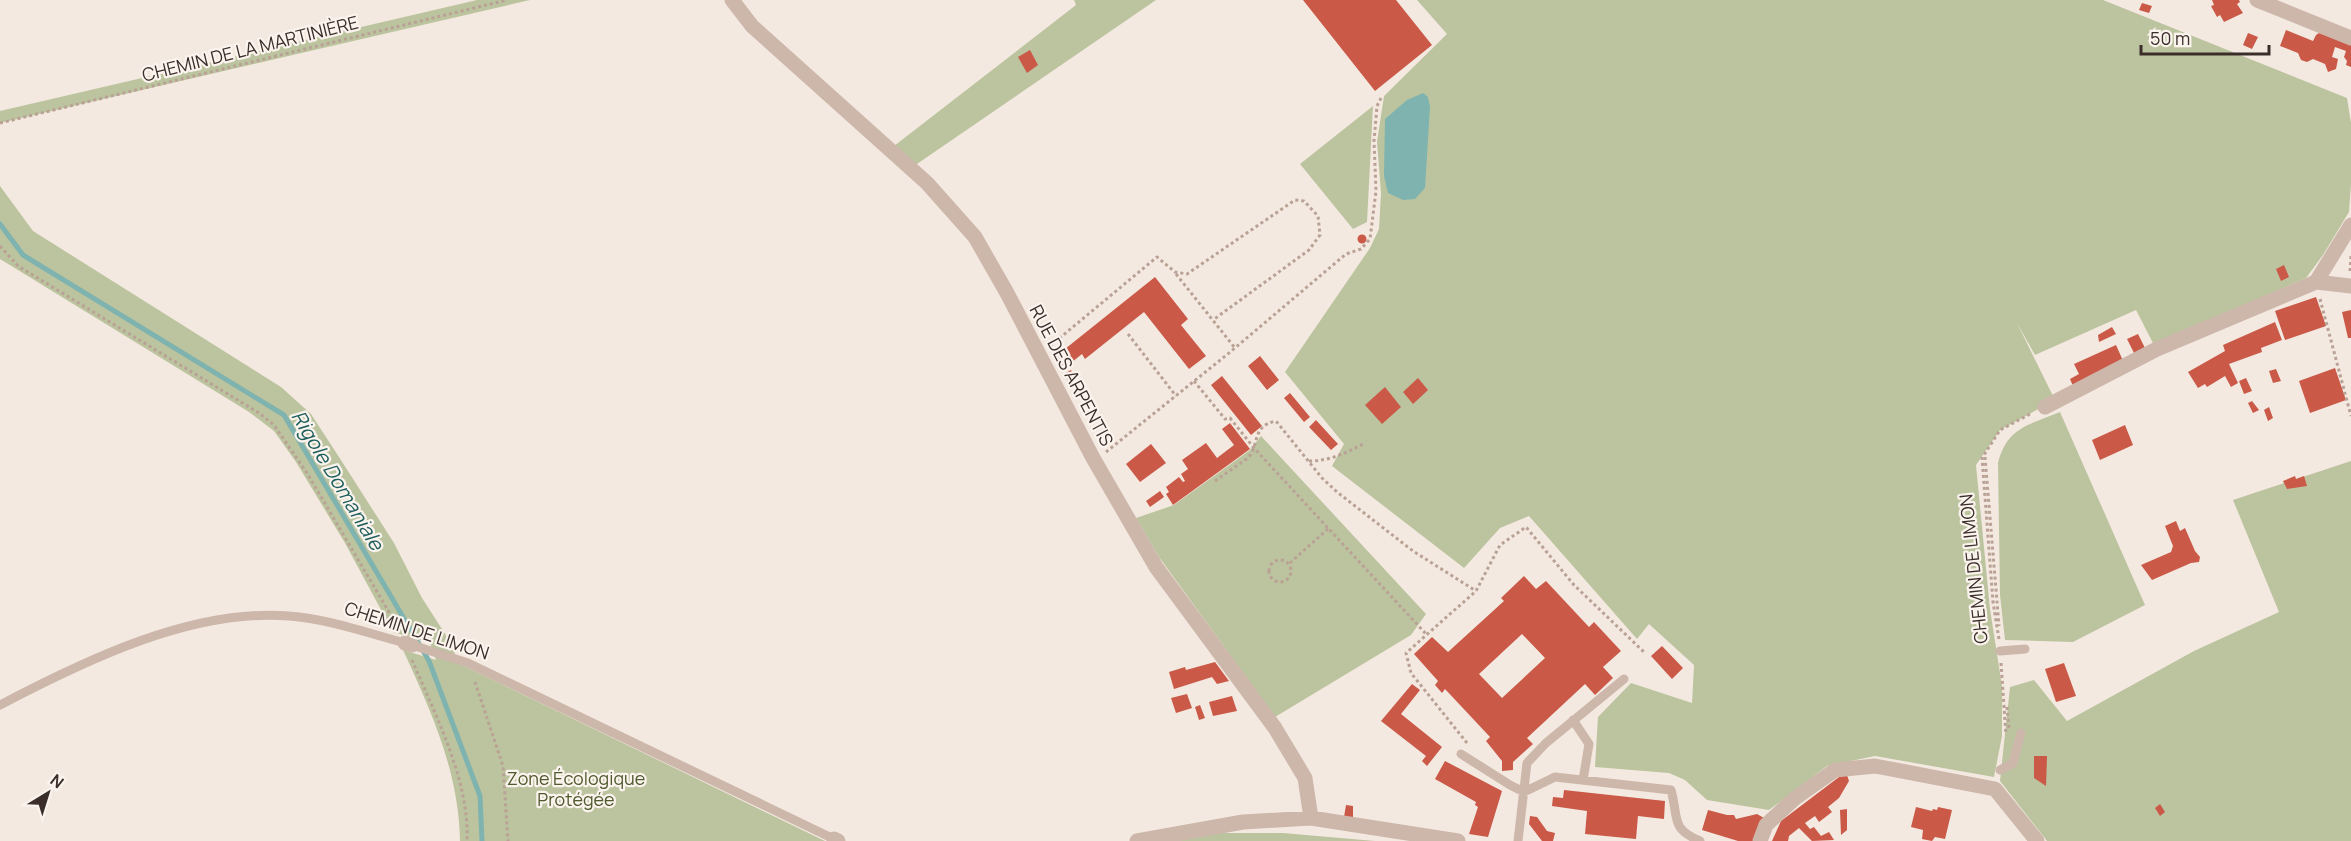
<svg xmlns="http://www.w3.org/2000/svg" width="2351" height="841" font-family="Manrope,sans-serif">
	<style>
		.green { fill: #bcc49f }
		.water { fill: #7eb3af }
		.lines { fill: none; stroke-linecap: round; stroke-linejoin: round }
		.stream { stroke: #7eb3af; stroke-width: 5 }
		.building { fill: #ca5948; fill-rule: evenodd }
		.path { stroke: #b9a195; stroke-width: 3; stroke-dasharray: 3 3; stroke-linecap: butt }
		.lane { stroke: #cdb7ab; stroke-width: 9 }
		.street { stroke: #cdb7ab; stroke-width: 15 }
		.labels { text-anchor: middle; dominant-baseline: central; stroke-width: 4.5; stroke-linejoin: round; paint-order: stroke }
		.street-label { font-size: 18px; fill: #3b2e2a; stroke: #fbf3ed }
		.park-label { font-size: 18px; fill: #4f5a2d; stroke: #fbf3ed }
		.water-label { font-size: 20px; font-style: italic; fill: #1e5f5c; stroke: #fbf3ed }
	</style>
	<rect width="100%" height="100%" fill="#f4e9e0"/>
	<path class="green" d="M477,0h53l-530,123v-12z
		M1074,0h82l-242,166 -20,-20 182,-141z
		M1417,0h686l244,98 4,25v61l-2,28 -26,43 -17,23 -152,67 -18,-35 -101,45 -18,-32 38,77 -55,30 -24,35 14,144 12,77v50l-8,41 -119,-21 -48,10 -58,44 -62,-10 -22,-20 -16,-7 -74,-6 3,-50 33,-34 61,20 2,-38 -45,-41 -12,15 -108,-123 -29,12 -36,40 -132,-102 12,-22 -59,-72 85,-124 9,-19 2,-36 -4,-51 7,-46 63,-62z
		M1373,106l-6,116 -14,7 -53,-65z
		M0,186l33,45 248,156 30,27 28,43 55,86 28,55 29,45 7,20 367,178h-365c-1,-69 -29,-130 -57,-191l33,10 -6,-17 -37,-11 -48,-89 -49,-81 -22,-31 -25,-19 -249,-153z
		M2060,412l85,193 -72,37 -68,-2 -5,-45 -2,-132c9,-36 31,-38 62,-51z
		M1261,436l165,178 -15,21 -136,82 -116,-160 -23,-39 38,-13 76,-55z
		M2351,461v380h-304l-47,-60 10,-94 24,-7 33,41 127,-70 85,-39 -46,-112z
		M1209,833h74l92,8h-202z"/>
	<path class="water" d="M1423,93l5,4 2,10 -5,81 -10,11 -12,1 -15,-7 -4,-17 1,-57 22,-19z"/>
	<g class="lines">
		<path class="stream" d="M0,224l23,31 261,160 145,246 51,135 2,45"/>
	</g>
	<path class="building" d="M1303,0h93l36,45 -57,46z
		M2212,0h27l1,2 -3,2 6,9 -19,9 -4,-7 -3,2 -6,-11 3,-1z
		M2142,3l10,3 -3,7 -10,-3z
		M2286,30l27,11 3,-6 3,-2 32,12v22l-5,-2 1,-4 -3,-4 2,-6 -11,-4 -3,10 6,2 -2,10 -8,3 -3,-8 -12,-5 -6,3 -6,-2 -3,-7 -18,-7z
		M2248,33l10,4 -6,12 -9,-4z
		M1030,50l8,15 -11,8 -9,-16z
		M1357.5 239a4.5 4.5 0 1 1 9 0a4.5 4.5 0 1 1-9 0Z
		M2284,265l5,12 -8,4 -5,-12z
		M1155,277l33,42 -7,6 25,31 -17,13 -45,-57 -59,47 -3,-5 -21,17 -6,-14z
		M2316,297l10,29 -41,14 -10,-29z
		M2351,310v28h-3l-6,-26z
		M2275,322l7,18 -21,8 1,4 -33,12 9,19 -7,4 -6,-11 -18,11 -2,-3 -7,4 -10,-16 37,-21 -2,-6z
		M2112,327l4,7 -17,8 -1,-7z
		M2138,334l9,18 -11,5 -9,-18z
		M2116,345l8,18 -51,23 -3,-7 9,-5 -5,-10z
		M1260,356l19,24 -12,10 -19,-24z
		M2335,368l11,32 -36,13 -11,-32z
		M2276,369l5,12 -8,2 -4,-12z
		M1071,370l4,9 -6,3 -5,-8z
		M1222,376l40,50 -11,9 -40,-50z
		M1418,378l10,12 -15,14 -10,-12z
		M2246,378l6,13 -8,3 -5,-13z
		M1385,387l16,20 -19,17 -17,-19z
		M1290,393l20,24 -6,5 -20,-24z
		M2252,401l7,9 -6,3 -5,-10z
		M2269,407l4,11 -5,3 -4,-11z
		M1316,420l22,24 -7,6 -22,-23z
		M1230,423l20,26 -77,56 -7,-11 3,-2 -3,-5 13,-10 4,5 2,-1 -4,-7 7,-5 -6,-9 24,-17 11,15 17,-13 -12,-16z
		M2125,425l8,20 -33,15 -8,-20z
		M1151,444l15,19 -26,19 -14,-18z
		M2295,476l1,3 8,-3 3,10 -20,3 -4,-8z
		M1160,491l4,6 -14,10 -4,-6z
		M2176,521l4,10 5,-3 10,23 5,6 -1,5 -8,1 -39,17 -11,-15 30,-13 2,-6 -8,-20z
		M1524,576l12,13 10,-8 43,46 5,-5 27,29 -18,16 10,11 -18,17 -10,-11 -58,54 6,6 -20,18v8l-11,1v-10l-16,-20 4,-4 -45,-48 -3,4 -7,-8 3,-4 -24,-27 18,-17 16,15 56,-51 -3,-3zM1522,634l23,24 -43,40 -23,-24z
		M1662,646l21,22 -11,11 -21,-23z
		M1215,662l14,19 -12,3 -5,-7 -38,12 -5,-17 16,-5 1,3z
		M2064,663l12,33 -20,6 -11,-33z
		M1412,684l8,6 -19,24 41,33 -15,19 -5,-5 4,-5 -45,-35z
		M1187,694l5,14 -16,5 -5,-15z
		M1232,696l5,15 -24,5 -4,-14z
		M1200,705l5,13 -6,2 -4,-13z
		M2034,756h13l-1,30 -12,-8z
		M1445,761l57,30 -14,46 -19,-3 9,-27 -3,-2 1,-3 -41,-23z
		M1847,775l2,6 -10,17 -11,9 4,5 -13,10 -4,-6 -10,7 5,6 4,-2 7,9 8,-4 5,8 -22,1 -13,-13 -10,8 -1,5h-16l9,-20 58,-44z
		M1564,790l101,11 -1,18 -26,-3 -2,23 -51,-5 2,-23 -35,-5 1,-9 10,1z
		M2160,804l5,8 -5,4 -5,-8z
		M1346,805l7,1v11h-9z
		M1916,807l16,4 1,-2 4,1 1,-3 14,3 -7,29 -10,-2 -3,4 -10,-2 1,-9 -12,-3z
		M1847,809v21l-6,5 -1,-25z
		M1708,810l19,5h7l2,4 21,-5 7,4 -11,23h-15l-36,-11z
		M1530,816l7,1 10,14 8,2 -2,8h-11l-13,-17z"/>
	<g class="lines">
		<path class="path" d="M0,123l507,-123
			M0,246l18,20 241,147 15,12 33,48 92,156
			M2350,271l1,-15
			M1176,274l59,74
			M2320,299l31,117
			M1128,334l48,62
			M1050,346l107,-89 18,15 12,2 108,-74 9,1 14,15 2,19 -11,15 -96,70
			M1194,381l31,38 5,-1 24,30 172,186
			M1106,452l123,-99 117,-99 15,-5 9,-10 6,-48 -2,-50 3,-35 4,-8
			M1985,457l14,169
			M1309,461c21,0 37,-8 56,-18
			M1215,481l33,-23c12,-13 3,-32 28,-37l46,57 15,14 76,59 63,40
			M1269 571a11 11 0 1 1 22 0a11 11 0 1 1-22 0Z
			M1290,563l39,-35
			M1999,639l-6,-37 -11,-144 18,-28 32,-17
			M412,660c23,54 58,122 55,181
			M2001,663l5,72
			M475,682l28,84 5,75
			M2007,707l2,21
			M1467,743l-56,-70 -5,-20 70,-62 24,-46 26,-18 48,58 71,68"/>
		<path class="lane" d="M412,645l56,18 366,176
			M2000,651l25,-2
			M0,705c84,-44 192,-97 289,-89 40,3 78,17 116,27
			M1573,720l16,24 -6,36
			M1461,754l49,31 14,7 31,-15 116,13c8,29 -1,38 29,51
			M2000,770l13,-7 8,-30
			M1518,841l9,-78 19,-20 78,-64"/>
		<path class="street" d="M732,0l20,26 175,157 48,54 32,56 86,165 63,109 119,161 30,50 6,40
			M2257,0l94,38
			M2316,282l35,-57
			M2045,407l112,-58 159,-67 35,4
			M405,643l7,2
			M834,839l4,2
			M1137,841l106,-19 68,-4 147,23
			M1760,841l6,-16 28,-26 41,-29 40,-4 120,23 42,52"/>
	</g>
	<g class="labels">
		<g class="street-label">
			<text transform="translate(250 48) rotate(-14)">CHEMIN DE LA MARTINIÈRE</text>
			<text transform="translate(1072 375) rotate(62)">RUE DES ARPENTIS</text>
			<text transform="translate(1973 569) rotate(-96)">CHEMIN DE LIMON</text>
			<text transform="translate(417 630) rotate(18)">CHEMIN DE LIMON</text>
		</g>
		<g class="park-label">
			<text x="576" y="778">Zone Écologique<tspan x="576" dy="21">Protégée</tspan></text>
		</g>
		<g class="water-label">
			<text transform="translate(338 480) rotate(59)">Rigole Domaniale</text>
		</g>
	</g>
	<g transform="translate(48 793) rotate(38)" stroke="#fbf3ed" stroke-width="4.5" paint-order="stroke">
	<path d="M0-4.5L10 22L0 15L-10 22Z" fill="#3b2e2a"/>
	<text y="-9" font-size="16" font-weight="bold" text-anchor="middle" fill="#3b2e2a">N</text>
	</g>
	<path d="M2141 45v9h128v-9" fill="none" stroke="#3b2e2a" stroke-width="3"/>
	<text x="2150" y="45" font-size="18" fill="#3b2e2a" stroke="#fbf3ed" stroke-width="4.5" paint-order="stroke">50 m</text>
</svg>
